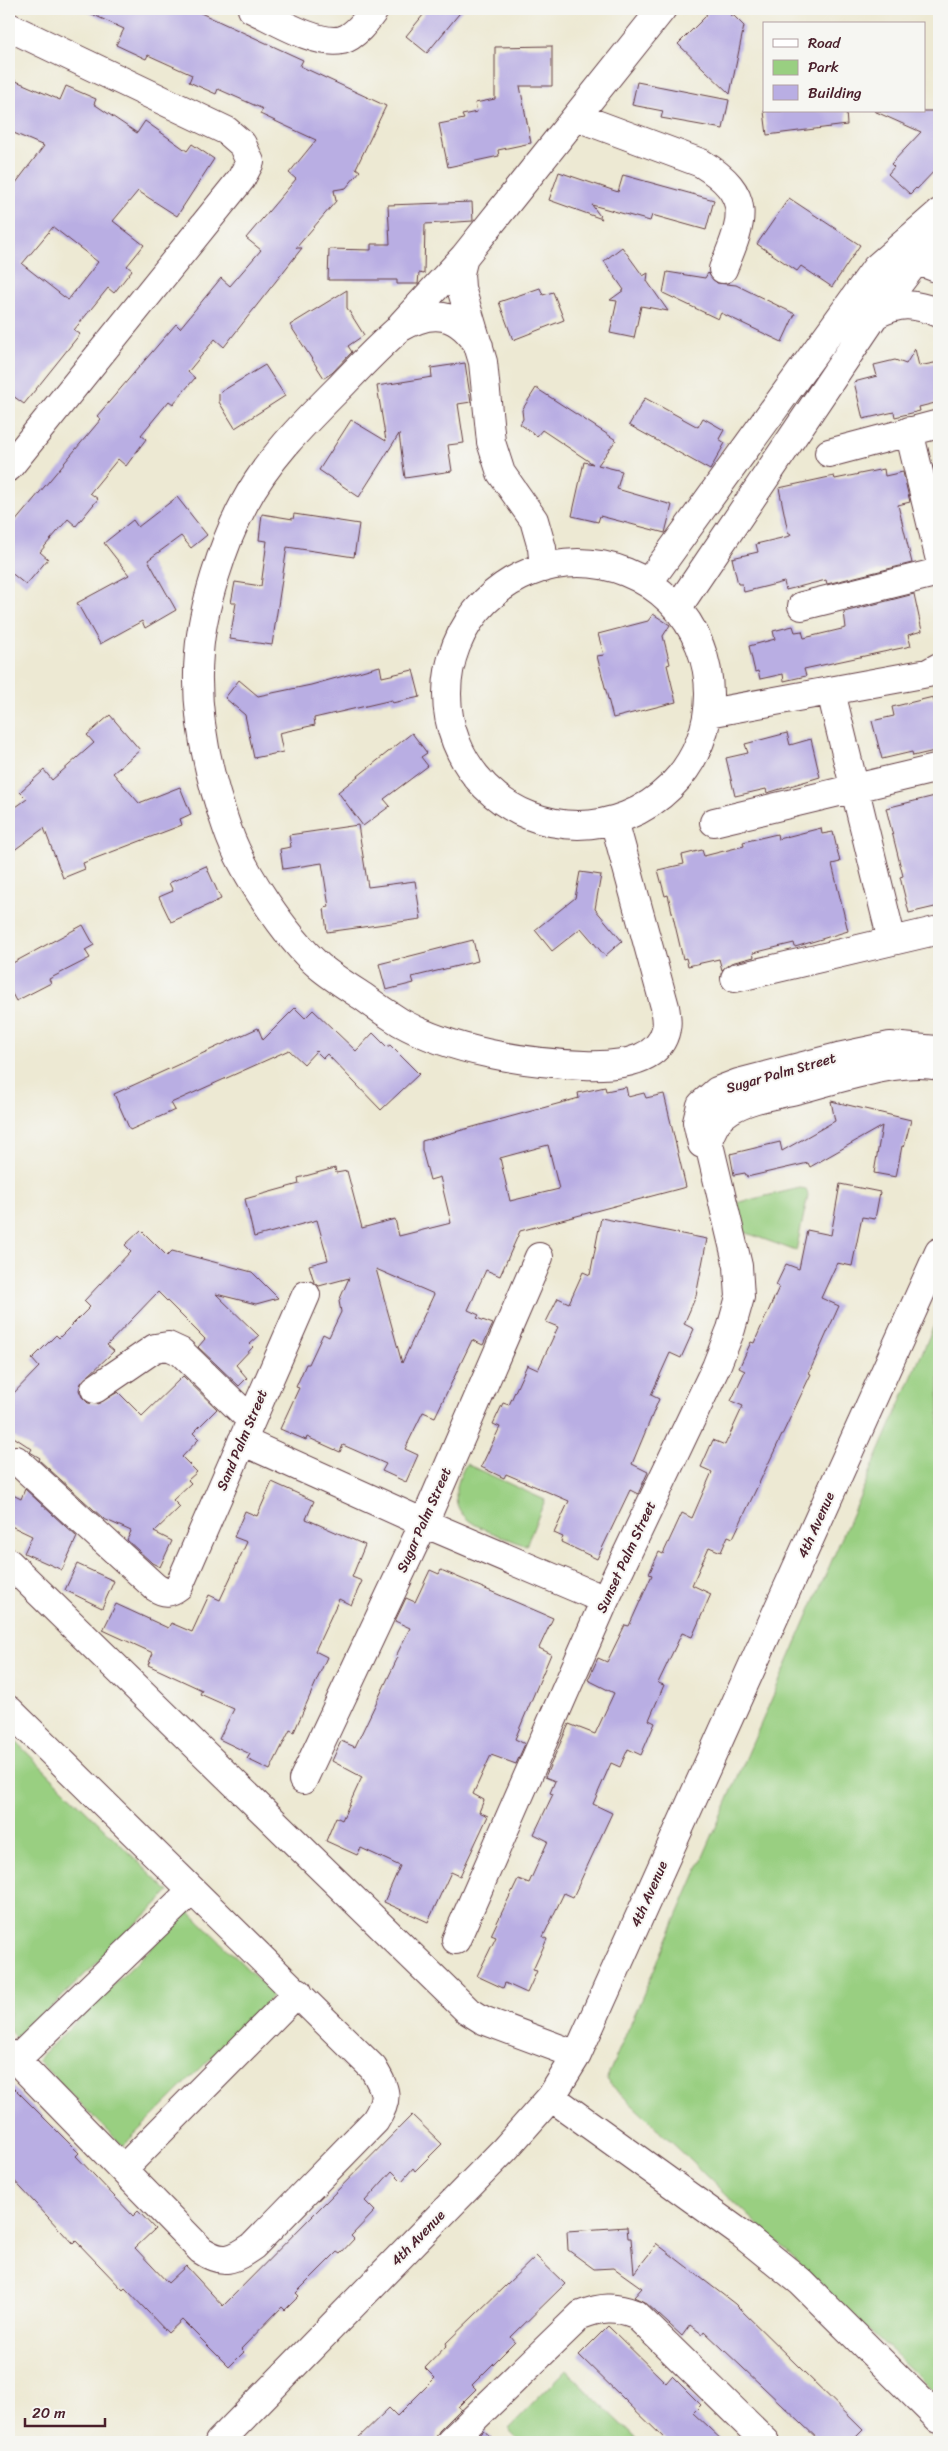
<svg xmlns="http://www.w3.org/2000/svg" width="948" height="2451" font-family="Sriracha,sans-serif">
	<style>
		.green { fill: #99cf81; stroke: #727756 }
		.building { fill: #b9aee3; fill-rule: evenodd }
		.lines { fill: none; stroke-linecap: round; stroke-linejoin: round }
		.minor-casing { stroke: #623d44; stroke-width: 30 }
		.minor { stroke: #fff; stroke-width: 28 }
		.labels { text-anchor: middle; dominant-baseline: central; stroke-width: 4; stroke-linejoin: round; paint-order: stroke }
		.street-label { font-size: 14px; fill: #4a1f2b; stroke: #f6f6f2 }
	</style>
	<rect width="100%" height="100%" fill="#f6f6f2"/>
	<filter id="ink" filterUnits="userSpaceOnUse"><feTurbulence type="fractalNoise" baseFrequency=".02" numOctaves="2"/><feDisplacementMap in="SourceGraphic" scale="10" xChannelSelector="R" yChannelSelector="G"/><feConvolveMatrix kernelMatrix="1 2 1 2 8 2 1 2 1" color-interpolation-filters="sRGB"/></filter>
	<filter id="wash" filterUnits="userSpaceOnUse"><feTurbulence type="fractalNoise" baseFrequency=".0096" numOctaves="4" result="noise"/><feDisplacementMap in="SourceGraphic" scale="20" xChannelSelector="R" yChannelSelector="G"/><feGaussianBlur stdDeviation="1.12" result="paint"/><feColorMatrix in="noise" values="0 0 0 0 0 0 0 0 0 0 0 0 0 0 0 0 0 1.4 0 .05"/><feComposite in="paint" operator="in"/></filter>
	<g filter="url(#wash)">
		<rect width="100%" height="100%" fill="#ede9d3"/>
		<path class="green" d="M800,1188l6,1 2,6 -12,56 -52,-19 -8,-29z
			M939,1314v1082l-333,-316z
			M466,1464l79,36 -19,46c-44,-19 -91,-24 -60,-82z
			M9,1735l160,157 -151,148 -9,-10z
			M189,1911l85,84 -151,151 -86,-86z
			M566,2370l74,72h-119l-13,-13z"/>
		<g id="blocks">
			<path class="building" d="M81,9h111l111,51 -3,6 86,40 -30,62 4,3 -14,17 -12,2 2,11 -40,47h6l-78,99 -9,-8 -27,33 7,6 -22,26 -4,-3 -28,34 5,4 -20,27 -8,-7 -28,34 8,6 -22,27 -8,-7 -28,33 8,7 -22,26 -17,-14v-42l92,-110 -4,-3 79,-92 4,4 41,-50 9,8 31,-36 -15,-12 50,-59 -7,-6 27,-33 -56,-26 3,-5 -45,-20 -2,5 -27,-12 3,-7 -44,-20 -2,4 -30,-14 8,-16z
				M428,9h35l-36,44 -21,-17z
				M707,9h24v7h3l10,10 -14,68 -52,-50 28,-28z
				M552,46v40h-32l11,57 -33,7 1,6 -51,11 -9,-43 25,-5 -2,-4 15,-3 -2,-9 20,-4v-52z
				M9,78l51,22 6,-14 30,13 -2,5 43,29 8,-12 42,30 5,-7 22,15 -37,57 -39,-25 -25,30 31,24 -17,21 5,4 -18,23 -6,-5 -34,42 6,4 -56,70 -15,-11v-201l35,-46 -35,-15zM53,227l45,35 -30,38 -46,-36z
				M637,82l92,18 -6,29 -62,-11 2,-7 -31,-6z
				M764,111h82l1,14 -80,10z
				M874,111h65v55l-22,23 -1,-1 -6,6 -22,-20 6,-7 -3,-3 30,-32z
				M559,172l59,20 5,-17 91,25 -8,30 -54,-15 -2,6 -58,-16 10,14 -53,-19z
				M789,198l71,47 -28,42 -31,-21 -4,5 -40,-27z
				M472,202l1,19 -48,3 -1,50 -5,-1 -1,11h-21v-4h-69l1,-31 42,1v-6h19l-2,-39z
				M622,247l21,29 5,-3 -1,8 21,30 -27,-5 -7,32 -24,-5 7,-32 -7,-1 14,-10 -20,-29z
				M667,272l38,6 3,-5 9,10 19,2 59,29 -13,28 -61,-29 -3,6 -55,-26z
				M540,288l3,7 10,-3 11,28 -51,20 -14,-38z
				M347,290v18l17,27 -16,11 4,6 -20,21 -8,5 -34,-53z
				M915,349l4,17 20,-4v40l-20,5 1,4 -25,6 -1,-5 -31,7 -9,-37 23,-6 -3,-11 21,-5 11,4z
				M465,363l6,39 -13,2 6,39 -16,2 4,26 -47,7 -6,-44 -40,63 -40,-27 32,-50 35,21 -9,-55 55,-9 -1,-9z
				M265,365l20,31 -50,32 -16,-26v-9z
				M536,388l80,52 -18,25 24,6 -5,18 55,16 -7,28 -65,-17 -2,6 -26,-6 12,-54 9,2 -51,-34 -5,6 -17,-12 3,-5 -1,-9z
				M645,398l53,29 5,-9 21,12 -5,9 6,4 -15,27 -81,-45z
				M939,464v26l-6,-24z
				M884,469l1,7 18,-4 7,30 -12,3 14,58 -85,21 -1,-4 -40,10 -2,-8 -40,10 -2,-8h-4l-6,-26 26,-6 -2,-8 34,-8 1,-2 -3,-2 -9,-44 55,-12 1,3z
				M177,497l30,38 -16,13 -10,-12 -33,24 28,50 -31,18 -3,-7 -42,23 -23,-41 52,-28 -25,-32 29,-23 5,7z
				M262,514l31,5 1,-5 65,10 -5,33 -67,-10 -15,98 -42,-6 6,-36h-5l4,-21 26,4 6,-45 -8,-1z
				M914,594l8,37 -14,4 3,11 -107,23 2,7 -22,5 -1,-7 -23,5 -2,-8 -3,1 -6,-26 26,-7 -2,-8 20,-5 2,6 7,-1 2,7 42,-10 -2,-16z
				M653,614l17,11 -7,11 7,28 -3,1 9,37 -63,16 -16,-62 7,-1 -6,-21 50,-13z
				M380,666l2,11 31,-7 7,27 -28,6v-3l-78,18 1,7 -36,8 4,19 -29,6 -9,-43 -20,-17 14,-18 19,16 53,-11z
				M933,697l3,11 3,-1v43l-26,6 -1,-4 -30,7 -10,-38 22,-5 -2,-9z
				M110,715l30,35 -27,23 26,30 41,-16 11,27 -11,5 2,6 -99,38 2,6 -22,9 -19,-50 -35,26v-42l18,-13 -7,-7 24,-22 8,10 42,-37 -7,-8z
				M412,733l15,20 -6,4 7,9 -44,33 6,7 -27,20 -25,-34z
				M787,733l3,12 21,-6 9,38 -53,16 -1,-4 -31,7 -9,-38 22,-5 -3,-9z
				M939,795v111l-30,7 -9,-36 3,-1 -17,-68z
				M358,825l10,62 47,-6 6,38 -94,13 -3,-24 5,-1 -7,-44 -39,6 -3,-20 11,-2 -2,-12z
				M821,828l1,6 11,-2 7,30 -8,2 16,67 -53,16 -1,-4 -41,10 1,4 -23,6 -9,7 -3,-11 -31,7 -2,-8 -3,1 -15,-64 -3,1 -7,-26 26,-6 -2,-9 20,-5 2,6 40,-10 -1,-4 34,-8 1,5z
				M206,866l15,33 -50,23 -12,-25 14,-6 -4,-8z
				M580,872l21,3 -6,34 27,32 -17,15 -24,-28 -29,23 -17,-21 40,-32z
				M83,925l11,20 -9,5 5,8 -41,21 2,4 -35,18 -7,-13v-23z
				M473,940l5,21 -66,16 2,6 -28,7 -7,-26z
				M295,1008l10,10 8,-8 43,41 17,-18 14,14 3,-2 29,29 -38,36 -54,-56 -4,4 -7,-7 -12,13 -15,-14 -118,53 4,7 -45,20 -16,-36 144,-66 5,12z
				M605,1087l1,4 20,-4 2,10 16,-4 2,5 18,-4 22,93 -166,44 -20,45 -14,-6 -18,40 11,5 -2,3 16,6 -10,21 -11,-5 -37,77 -12,-5 -18,37 13,6 -12,27 -24,-11 4,-7 -43,-19 -3,7 -33,-15 -1,3 -26,-11 19,-41 -3,-1 10,-23h3l14,-30 6,3 12,-25 -2,-11 10,-23 -30,8 -5,-4 -5,-17 19,-5 -11,-40 -63,17 -9,-38 54,-15 -1,-6 37,-10 1,5 11,-2 15,57 33,-9 4,17 52,-13 -11,-46 -10,3 -8,-30v-9l157,-43 -1,-5zM548,1145l11,44 -49,12 -10,-43zM376,1269l58,25 -32,69z
				M831,1101l80,19 -7,27 -2,-1 -6,31 -22,-4 8,-47 -72,41 -2,-4 -61,14 -2,-4 -11,2 -4,-21 50,-12 2,9 53,-30z
				M840,1184l40,8 -5,27 -13,-2 -10,49 -15,-3 -16,35 18,8 -30,67 2,1 -78,164 -5,-2 -7,16 -12,-5 -17,38 19,9 -19,43 -10,-4 -24,50 6,2 -15,35 6,3 -14,32 -13,-6 -8,18 -9,-4 -18,41 19,9 -39,84 -9,-4 -21,44 4,2 -14,31 4,1 -10,22 -22,-10 -2,5 -26,-12 19,-39 -5,-2 27,-56 11,4 19,-42 -14,-7 19,-40 -3,-1 5,-12 -10,-4 24,-53 26,10 19,-41 -26,-13 10,-22 9,4 18,-37 4,1 23,-51 -3,-1 10,-22 4,2 19,-41 10,5 20,-46 -11,-5 12,-27 12,5 18,-39 -12,-5 14,-30 -6,-3 12,-26 3,1 25,-56 -3,-2 10,-21 13,5 8,-39 24,5z
				M601,1218l106,21 -11,57 -12,28 10,5 -13,29 -11,-5 -19,42 8,4 -27,65 16,8 -10,22 -8,-4 -33,69 -36,-17 2,-5 -9,-4 15,-32 -63,-27 -2,4 -23,-11 19,-40 -7,-3 10,-21 6,2 18,-40 11,5 20,-43 -12,-5 12,-24 11,5 14,-31 7,3z
				M141,1230l26,26 5,-5 80,21 26,26 -22,6 -40,-10 43,42 -9,8 3,3 -17,18 11,13 -8,8 -41,-39 7,-8 -47,-47 -51,53 7,6 -33,32 -2,7 3,7 6,6 9,1 21,-12 24,24 41,-40 34,33 -24,24 6,6 -17,18 15,15 -9,8 3,3 -18,17 7,7 -26,25 18,9 -12,26 -8,-4 -25,-23 4,-9 -27,-12 -65,-59 1,-2 -10,-6 2,-3 -23,-15v-36l30,-31 -7,-8 24,-24 3,3 31,-31 -6,-6 47,-50 -6,-6z
				M272,1482l42,19 -8,18 59,26 -13,32 10,4 -11,24 -12,-6 -24,52 12,6 -33,75 -4,-2 -20,40 -23,-11 3,-5 -31,-15 15,-30 -34,-15 2,-4 -54,-25 5,-12 -50,-23 13,-26 52,24 3,-5 21,9 17,-37 11,5 27,-58 -13,-5 11,-26 12,5z
				M25,1489l52,48 -15,33 -38,-17 8,-17 -23,-11v-32l12,6z
				M77,1564l37,17 -12,27 -37,-18z
				M430,1570l9,4 2,-4 112,48 -14,30 12,6 -36,85 10,5 -9,20 -25,-9 -18,39 11,6 -5,12 9,4 -28,60 -9,-4 -23,50 -44,-20 16,-36 -39,-18 -4,7 -31,-14 10,-24 6,3 20,-43 -30,-16 9,-20 14,6 43,-90 -2,-1 14,-28 -15,-7 11,-23 9,4z
				M9,2083l70,70 -3,3 57,60 5,-5 17,18 -20,19 33,35 18,-17 37,40 189,-191 30,29 -27,27 -2,-3 -11,13 -10,-10 -27,30 10,10 -24,25 3,3 -14,15 -3,-2 -41,41 3,3 -14,14 -3,-3 -41,42 3,3 -15,15 -47,-47 -14,13 -43,-45 -2,2 -47,-49 -3,3 -64,-69z
				M627,2227l1,11h3l3,35 23,-29 78,60 128,126 -12,12h-30l-117,-111 -2,3 -12,-9 -8,11 -36,-33 -12,-6 8,-9 -28,-20 -20,1 -26,-19 -1,-19z
				M536,2256l29,28 -54,53 4,5 -43,43 4,4 -18,18 3,2 -22,22 -4,11h-81l35,-34 8,8 38,-38 -10,-10 22,-23 -1,-2z
				M608,2326l58,57 6,-7 29,29 -8,8 31,29h-56l-89,-87z
				M484,2431l13,11h-25z"/>
		</g>
	</g>
	<g filter="url(#ink)">
		<use href="#blocks" fill-opacity="0" stroke="#623d44" stroke-width="1"/>
		<g class="lines">
			<defs>
				<path id="minor" d="M252,9c22,10 65,37 90,31 14,-4 25,-20 33,-31
					M9,27l218,104 15,13 8,18 -9,17 -232,288
					M577,117l124,46c52,32 43,56 22,106
					M898,260h18l23,9
					M875,315c25,-13 38,-12 64,-2
					M402,324l62,-67
					M479,346c-21,-33 -45,-38 -79,-18 -21,18 -39,37 -58,57 -36,36 -74,73 -98,119 -21,39 -42,105 -45,149 -5,57 9,121 28,175 14,42 59,109 92,138 13,11 29,21 43,30 12,9 25,18 38,26 51,29 126,41 184,43 28,1 75,-1 82,-36 2,-7 0,-15 -1,-22l-50,-183
					M909,431l30,125
					M829,453l110,-29
					M447 694a131 131 0 1 1 262 0a131 131 0 1 1-262 0Z
					M544,568l-2,-20 -8,-28 -33,-47 -10,-31 -8,-80 -22,-74 -1,-15 4,-16 198,-248
					M648,583l228,-315 63,-55
					M802,606l137,-34
					M678,607l197,-292 64,-84
					M831,692l61,249
					M709,713l219,-40 11,-6
					M714,822l225,-54
					M735,978l204,-48
					M702,1144l-5,-22 4,-17 16,-14 21,-8 100,-26 52,-11 47,4
					M95,1389l60,-41 13,-2 13,6 70,68
					M242,1441l182,82 181,77
					M16,1460l139,127c10,7 15,6 24,-1l127,-291
					M9,1563l458,447 16,10 94,35
					M9,1710l364,358c13,22 17,30 2,53l-122,125c-20,14 -30,19 -52,4l-185,-190
					M303,1780l121,-257 115,-266
					M456,1940l149,-340 111,-233 15,-38 9,-32 -2,-31 -30,-126c6,-14 9,-22 22,-30 19,-12 45,-15 66,-20 39,-10 105,-33 143,-24
					M9,2054l7,6 176,-170
					M551,2097l192,138 58,47 138,137
					M124,2168l174,-176
					M219,2442l286,-293 46,-52 26,-42 362,-803
					M450,2442l131,-127c20,-8 34,-9 54,-1l131,128"/>
			</defs>
			<use href="#minor" class="minor-casing"/>
			<use href="#minor" class="minor"/>
		</g>
	</g>
	<g class="labels">
		<g class="street-label">
			<text transform="translate(781 1073) rotate(-16)">Sugar Palm Street</text>
			<text transform="translate(242 1440) rotate(-67)">Sand Palm Street</text>
			<text transform="translate(424 1520) rotate(-66)">Sugar Palm Street</text>
			<text transform="translate(816 1525) rotate(-66)">4th Avenue</text>
			<text transform="translate(626 1557) rotate(-65)">Sunset Palm Street</text>
			<text transform="translate(649 1894) rotate(-66)">4th Avenue</text>
			<text transform="translate(418 2238) rotate(-46)">4th Avenue</text>
		</g>
	</g>
	<rect width="948" height="2451" fill="none" stroke="#f6f6f2" stroke-width="30"/>
	<rect x="763" y="22" width="162" height="90" fill="#f6f6f2" stroke="#b1a0a2"/>
	<rect x="773" y="39" width="25" height="8" fill="#ffffff" stroke="#b1a0a2"/>
	<text x="808" y="48" font-size="15" fill="#4a1f2b">Road</text>
	<rect x="773" y="60" width="25" height="15" fill="#99cf81" stroke="#b1a0a2"/>
	<text x="808" y="72" font-size="15" fill="#4a1f2b">Park</text>
	<rect x="773" y="85" width="25" height="15" fill="#b9aee3" stroke="#b1a0a2"/>
	<text x="808" y="98" font-size="15" fill="#4a1f2b">Building</text>
	<path d="M25 2418v8h80v-8" fill="none" stroke="#4a1f2b" stroke-width="2.5"/>
	<text x="32" y="2418" font-size="15" fill="#4a1f2b" stroke="#f6f6f2" stroke-width="4" paint-order="stroke">20 m</text>
</svg>
